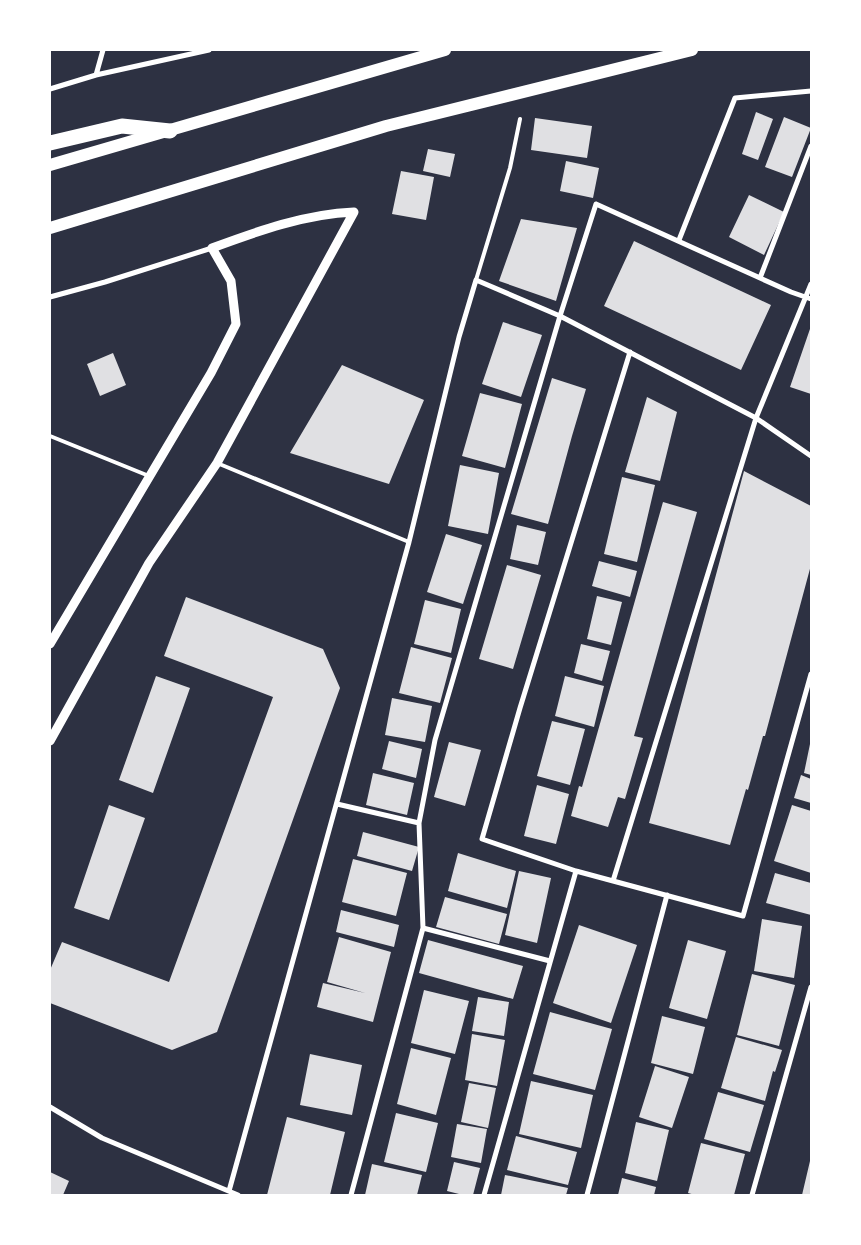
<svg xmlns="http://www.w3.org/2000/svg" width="861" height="1245" font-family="'Fira Sans',sans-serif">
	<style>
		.building { fill: #e0e0e3 }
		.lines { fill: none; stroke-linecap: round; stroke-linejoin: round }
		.service { stroke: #fff; stroke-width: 4 }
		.minor { stroke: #fff; stroke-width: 5 }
		.tertiary { stroke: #fff; stroke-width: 9 }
		.primary { stroke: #fff; stroke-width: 12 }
		.motorway { stroke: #fff; stroke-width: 15 }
	</style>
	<rect width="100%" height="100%" fill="#2d3142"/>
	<path class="building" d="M756,112l17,7 -15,41 -16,-6z
		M784,117l27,11 -19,49 -27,-10z
		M535,118l57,8 -5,32 -56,-8z
		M428,149l27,5 -5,23 -27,-6z
		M566,161l33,7 -6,30 -33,-7z
		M401,171l33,6 -8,43 -34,-6z
		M749,195l35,17 -20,43 -35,-18z
		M521,219l56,9 -21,73 -57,-20z
		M634,241l137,64 -30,65 -137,-64z
		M503,322l39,13 -21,62 -39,-13z
		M811,326v68l-21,-7z
		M113,353l13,32 -26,11 -13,-32z
		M342,365l82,35 -35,84 -99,-31z
		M552,378l34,11 -14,47 -24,88 -37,-10z
		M480,393l42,11 -17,64 -43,-12z
		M647,397l30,15 -17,69 -35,-9z
		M460,465l39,8 -11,61 -40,-8z
		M744,471l67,35v59l-46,171h-2l-15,54 -2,-1 -16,56 -81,-22z
		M622,477l33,8 -18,77 -33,-8z
		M663,502l34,10 -63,224 9,2 -18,61 -7,-2 -10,30 -37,-11 8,-30 3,1z
		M517,525l29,7 -8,33 -28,-6z
		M446,534l36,11 -19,59 -36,-12z
		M599,561l38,10 -7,26 -38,-11z
		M507,565l34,10 -28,94 -34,-10z
		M597,596l25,6 -11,43 -24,-6z
		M186,597l137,52 17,39 -123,344 -45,18 -122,-47v-33l12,-28 107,40 104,-285 -109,-41z
		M425,600l36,9 -10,44 -37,-9z
		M581,644l29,7 -8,30 -28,-8z
		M411,647l41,11 -12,45 -41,-10z
		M156,676l34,12 -37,105 -34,-13z
		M565,676l39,10 -10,41 -39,-11z
		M392,698l40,8 -7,36 -40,-7z
		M552,721l33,8 -15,56 -33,-9z
		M389,741l33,8 -6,29 -34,-9z
		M449,742l32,8 -16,56 -31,-9z
		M810,744h1v31l-7,-2z
		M373,773l41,10 -7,32 -41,-10z
		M801,775l10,4v24l-17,-5z
		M537,785l32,9 -13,50 -32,-8z
		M109,805l36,13 -36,102 -35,-12z
		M792,805l19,6v62l-37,-12z
		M363,832l56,15 -7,24 -55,-15z
		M458,853l58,18 -9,37 -59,-17z
		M353,859l54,14 -11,43 -54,-14z
		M519,871l32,7 -14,65 -32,-8z
		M775,873l36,10v32l-45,-12z
		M445,897l62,17 -8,30 -63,-17z
		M341,910l58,15 -5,22 -58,-15z
		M762,919l40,7 -8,52 -40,-7z
		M579,925l58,20 -26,78 -58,-20z
		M339,937l52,15 -18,70 -56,-15 6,-24 42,10 -38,-11z
		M428,940l95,26 -10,33 -94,-26z
		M688,940l38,11 -19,68 -38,-11z
		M752,974l43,11 -16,61 -42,-11z
		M424,990l45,11 -14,53 -44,-11z
		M478,997l31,5 -5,34 -32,-5z
		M550,1012l62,17 -17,61 -62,-16z
		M662,1016l43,11 -12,47 -42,-11z
		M472,1034l33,6 -8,46 -32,-6z
		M736,1037l46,13 -7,22 -2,-1 -8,30 -44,-13z
		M411,1048l40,10 -15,57 -39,-11z
		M310,1054l52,11 -10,50 -52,-10z
		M655,1066l34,11 -17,51 -33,-11z
		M531,1081l62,14 -12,53 -62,-14z
		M469,1083l27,5 -8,40 -27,-6z
		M718,1092l46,13 -14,47 -46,-13z
		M396,1113l42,10 -12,49 -42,-10z
		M287,1117l58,15 -15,63h-63z
		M636,1122l33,8 -12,51 -32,-8z
		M457,1124l30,5 -6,34 -30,-6z
		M516,1136l61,16 -9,33 -61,-15z
		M701,1143l44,11 -11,41h-39l-7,-2z
		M810,1161l1,34h-9z
		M454,1162l26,6 -7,27h-10l-16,-4z
		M372,1164l50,11 -5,20h-52z
		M50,1172l19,9 -6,14h-13z
		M505,1175l63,13 -2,7h-65z
		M622,1178l34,9 -2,8h-36z"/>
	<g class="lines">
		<path class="service" d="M476,280l34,-112 10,-49
			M50,436l99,40
			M217,463l192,79"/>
		<path class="minor" d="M96,75l7,-25
			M50,89l46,-14 113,-25
			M679,240l56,-142 76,-7
			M760,278l51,-132
			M50,297l55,-15 107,-34
			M630,352l-110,356 -38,131 94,32 167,45 68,-242
			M337,804l82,19
			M613,881l143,-463 55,-134
			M423,928l127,33
			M50,1107l52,31 136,57
			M229,1191l180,-649 50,-205 17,-57 84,36 196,102 55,38
			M351,1195l72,-267 -4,-105 16,-83 125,-424 36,-112 195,88 20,7
			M484,1195l92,-324
			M587,1195l80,-300
			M752,1195l59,-208"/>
		<path class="tertiary" d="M50,644l161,-271 25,-49 -5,-43 -19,-33c46,-17 93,-34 142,-36l-137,251 -68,100 -99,178"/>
		<path class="primary" d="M50,165l395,-115
			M50,228l336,-102 306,-76"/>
		<path class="motorway" d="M50,143l72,-17 48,5"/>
	</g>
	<rect width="861" height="1245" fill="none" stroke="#ffffff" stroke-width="102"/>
</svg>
